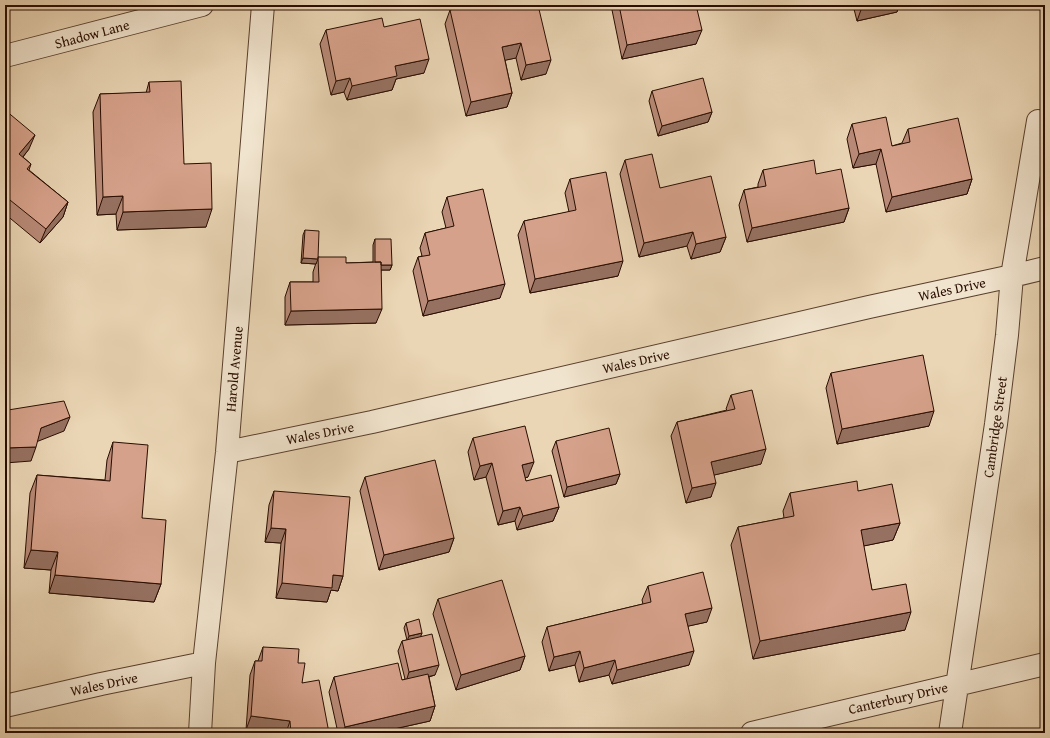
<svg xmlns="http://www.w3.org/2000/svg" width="1050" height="738" font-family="'Gentium Book Plus',serif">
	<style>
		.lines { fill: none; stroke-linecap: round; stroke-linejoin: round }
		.minor-casing { stroke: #593f2d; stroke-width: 24 }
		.minor { stroke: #f1e4ce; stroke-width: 22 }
		.wall { fill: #b88a77; stroke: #290d00 }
		.shaded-wall { fill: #967161; stroke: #290d00 }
		.building { fill: #d6a18a; stroke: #290d00 }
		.labels { text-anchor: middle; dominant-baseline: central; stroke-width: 3.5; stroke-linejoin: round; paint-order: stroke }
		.street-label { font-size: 14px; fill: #290d00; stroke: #f1e4ce }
	</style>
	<rect width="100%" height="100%" fill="#ead5b4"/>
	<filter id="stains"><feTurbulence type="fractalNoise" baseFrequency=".005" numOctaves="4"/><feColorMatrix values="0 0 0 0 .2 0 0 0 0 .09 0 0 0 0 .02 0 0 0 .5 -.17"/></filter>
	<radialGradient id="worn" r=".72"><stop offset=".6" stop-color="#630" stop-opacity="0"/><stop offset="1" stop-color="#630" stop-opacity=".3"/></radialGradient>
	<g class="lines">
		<defs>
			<path id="minor" d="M5,56l197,-51
				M227,452l145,-30 497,-115 143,-31 33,-8
				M5,706l96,-22 103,-21
				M200,733l4,-70 23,-211 36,-447
				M752,733l293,-69
				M950,733l46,-309 11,-89 5,-59 26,-155"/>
		</defs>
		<use href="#minor" class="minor-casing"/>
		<use href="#minor" class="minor"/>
	</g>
	<path class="wall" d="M611,5h85v39l-74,15z
		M853,5h46l-2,7 -40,9z
		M495,9l51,65 -25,6 -5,-22 -11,2 7,33 -5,14 -41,9 -21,-92 5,-14z
		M384,27l40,46 -28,6 -4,11 -45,10 -3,-8 -13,3 -11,-51 6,-14z
		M149,82l35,82 22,63 -89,3 -1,-16 -19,1 -4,-103 7,-18 46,-1z
		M652,91l60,21 -4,10 -50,14 -9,-35z
		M5,110l24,39 -6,8 8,7 -2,6 39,32 -5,15 -23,26 -35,-29z
		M852,124l40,22 10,-3 6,-14 64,50 -5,15 -81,18 -10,-48 -23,4 -6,-29z
		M625,160l35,28 66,49 -6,15 -29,7 -4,-13 -48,11 -19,-83z
		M763,170l53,4 33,34 -5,14 -97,20 -8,-37 5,-15 14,-3v-3z
		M570,179l48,97 -88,17 -12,-58 6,-14 45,-9 -4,-19z
		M447,197l53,101 -77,18 -10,-45 5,-14 4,-1 -2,-8 5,-15 21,-5 -4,-16z
		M305,230l11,34 -15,-1 2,-28z
		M375,239l17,26 -2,5h-9l-5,53 -91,2v-28l5,-15h23v-10l5,-15 28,6 27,-1v-17z
		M831,373l98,53 -92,18 -11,-56z
		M731,395l30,69 -47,11 -3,22 -25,6 -15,-67 6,-14 50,-12 -1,-1z
		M473,438l55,39 -3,1 1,3 33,26 -6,14 -36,9 -2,-9 -17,4 -12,-48 -12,3 -6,-28z
		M556,441l64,33 -4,10 -52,13 -12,-46z
		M113,442l29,76 19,66 -7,18 -105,-9 2,-23 -27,-2 6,-75 7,-18 68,5 2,-20z
		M1045,455v30l-3,-21z
		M365,477l89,61 -5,14 -70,18 -19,-79z
		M274,491l69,85 -5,15 -7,-1 -4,12 -51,-4 5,-55 -16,-1 4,-37z
		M858,491l42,32 -7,17 -30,6 9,44 33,40 -152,29 -22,-114 7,-18 46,-9 -1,-7 7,-18z
		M648,586l59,36 -19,4 1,39 -77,19 -3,-9 -30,7 -4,-17 -26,6 -7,-29 5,-15 96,-23 -1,-4z
		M438,599l87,57 -5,14 -64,20 -23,-76z
		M406,623l16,10 -2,4 15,38 -6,2 6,29 -5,15 -54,12h-38l-9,-41 5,-15 68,3 3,-1 -7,-28 4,-10 5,-1 -3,-12z
		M263,647l35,16 4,20 27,50h-62l-21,-3 4,-55 5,-14h3z"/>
	<path class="shaded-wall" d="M870,5h29l-2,7 -40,9 5,-14z
		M1023,5h7l-8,2z
		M702,30l-6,14 -74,15 5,-14z
		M521,43l-5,15 -19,4 5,-15z
		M429,59l-5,14 -28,6 -4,11 -45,10 5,-14 43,-20z
		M551,60l-5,14 -25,6 5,-15z
		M350,78l-6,14 -13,3 5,-14z
		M512,93l-5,14 -41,9 5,-14z
		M712,112l-4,10 -50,14 4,-10z
		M35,135l-6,14 -15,19 5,-14z
		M881,149l-5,15 -23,4 6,-14z
		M972,179l-5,15 -81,18 6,-15z
		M123,196l-7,18 -19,1 6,-18z
		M68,202l-5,15 -23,26 6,-14z
		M849,208l-5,14 -97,20 5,-14z
		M212,209l-6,18 -89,3 6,-18z
		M693,232l-6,14 -48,11 5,-14z
		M726,237l-6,15 -29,7 5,-15z
		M303,258l15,1 -2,5 -15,-1z
		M623,261l-5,15 -88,17 5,-14z
		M375,265h17l-2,5h-16z
		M505,284l-5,14 -77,18 5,-15z
		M382,309l-6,14 -91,2 6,-14z
		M934,411l-5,15 -92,18 5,-15z
		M70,417l-6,14 -28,11 5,-14z
		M36,447l-5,14 -26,2v-15z
		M766,449l-5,15 -55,13 5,-15z
		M534,462l-6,15 -11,3 5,-15z
		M492,463l-6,14 -12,3 6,-14z
		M620,474l-4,10 -52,13 3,-10z
		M716,483l-5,14 -25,6 6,-15z
		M520,507l-5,14 -17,4 5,-14z
		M559,507l-6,14 -36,9 6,-14z
		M900,523l-7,17 -39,8 7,-18z
		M271,528l15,1 -5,14 -16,-1z
		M454,538l-5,14 -70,18 5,-15z
		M31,550l27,2 -7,18 -27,-2z
		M55,575l106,9 -7,18 -105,-9z
		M333,575l10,1 -5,15 -7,-1 -4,12 -51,-4 6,-15z
		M712,608l-5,14 -27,6 5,-14z
		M911,612l-6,18 -152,29 7,-18z
		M422,633l-2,5 -13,3 2,-5z
		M580,651l-5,14 -26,6 5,-14z
		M694,651l-5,14 -77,19 5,-14z
		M525,656l-5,14 -64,20 5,-15z
		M615,660l-6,15 -30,7 5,-14z
		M439,665l-4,10 -29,7 3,-10z
		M435,706l-5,15 -54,12h-33l2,-6z
		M251,716l39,5 -4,12h-19l-21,-3z"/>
	<path class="building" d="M473,5h22v4l19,-4h24l13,55 -25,5 -5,-22 -19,4 10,46 -41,9 -21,-92z
		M619,5h77l6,25 -75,15z
		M862,5h8l-8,2z
		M382,18l2,9 36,-8 9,40 -34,7 2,10 -45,10 -2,-8 -14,3 -10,-51z
		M703,78l9,34 -50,14 -10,-35z
		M181,81l3,83 27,-1 1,46 -89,3v-16l-20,1 -3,-103 50,-2 -1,-10z
		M5,110l30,25 -16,19 12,10 -4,5 41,33 -22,27 -41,-33z
		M886,117l6,29 18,-4 -2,-13 50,-11 14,61 -80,18 -11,-48 -22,5 -7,-30z
		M652,154l8,34 51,-12 15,61 -30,7 -3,-12 -49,11 -19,-83z
		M814,160l2,14 25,-5 8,39 -97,20 -8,-38 22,-4 -3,-16z
		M606,172l17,89 -88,18 -11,-58 52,-11 -6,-31z
		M483,189l22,95 -77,17 -10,-44 12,-2 -5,-22 29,-7 -7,-29z
		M305,230l14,1 -1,28 -15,-1z
		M375,239h16l1,26h-11v-3h-6z
		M318,257h28v6l35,-1 1,47 -91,2 -1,-29h29z
		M923,355l11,56 -92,18 -11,-56z
		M752,390l14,59 -55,13 5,21 -24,5 -15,-66 58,-13 -4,-14z
		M64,401l6,16 -29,11 -5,19 -31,1v-43l3,5z
		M525,426l9,36 -12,3 4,16 25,-6 8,32 -36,9 -3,-9 -17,4 -11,-48 -12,3 -7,-28z
		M609,428l11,46 -53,13 -11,-46z
		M113,442l35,3 -6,73 24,2 -5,64 -106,-9 3,-23 -27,-2 6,-75 73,6z
		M435,460l19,78 -70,17 -19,-78z
		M857,481l1,10 34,-7 8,39 -39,7 11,60 34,-6 5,28 -151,29 -22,-114 56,-11 -4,-23z
		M274,491l76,6 -7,79 -10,-1 -1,13 -50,-5 4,-54 -15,-1z
		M703,572l9,36 -27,6 9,37 -77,19 -2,-10 -31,8 -4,-17 -26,6 -7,-30 104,-25 -3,-16z
		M502,580l23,76 -64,19 -23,-76z
		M419,619l3,14 -13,3 -3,-13z
		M432,634l7,31 -30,7 -7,-31z
		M263,647l36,2 -1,14h7l-3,20 17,-3 10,53h-38l-1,-12 -39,-5 4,-55h7z
		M398,663l4,17 26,-6 7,32 -90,21 -11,-50z"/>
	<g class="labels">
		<g class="street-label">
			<text transform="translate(92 34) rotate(-15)">Shadow Lane</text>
			<text transform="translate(952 289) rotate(-12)">Wales Drive</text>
			<text transform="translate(636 361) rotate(-13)">Wales Drive</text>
			<text transform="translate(234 369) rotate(-85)">Harold Avenue</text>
			<text transform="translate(995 427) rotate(-82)">Cambridge Street</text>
			<text transform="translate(320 433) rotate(-11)">Wales Drive</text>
			<text transform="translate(104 684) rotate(-12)">Wales Drive</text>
			<text transform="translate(898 698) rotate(-13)">Canterbury Drive</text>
		</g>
	</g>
	<rect width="1050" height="738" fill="none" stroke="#ead5b4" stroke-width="20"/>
	<rect x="6" y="6" width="1038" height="726" fill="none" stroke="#290d00" stroke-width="2"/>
	<rect x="10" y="10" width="1030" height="718" fill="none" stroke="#290d00"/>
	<rect width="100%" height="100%" filter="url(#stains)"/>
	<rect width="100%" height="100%" fill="url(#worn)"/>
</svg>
